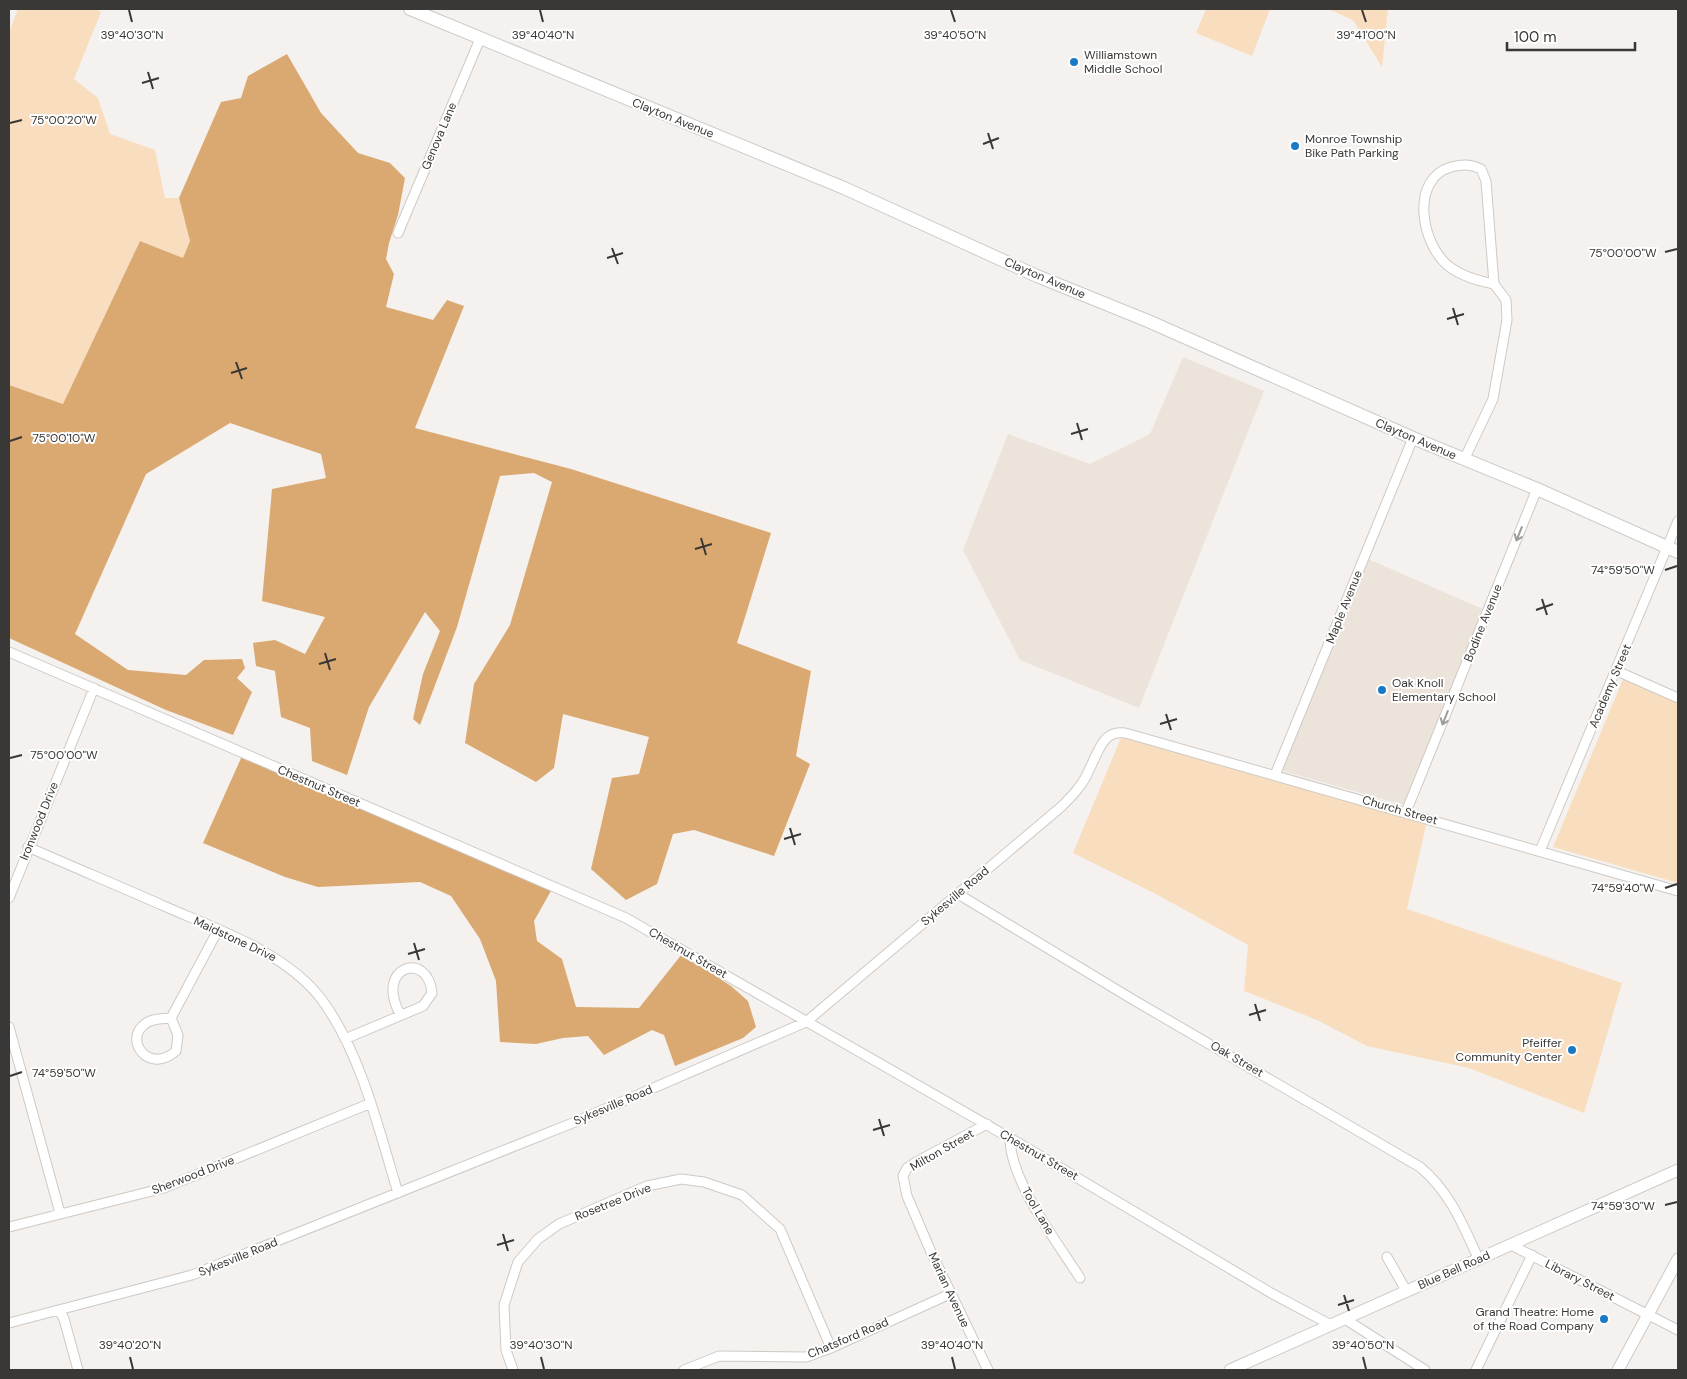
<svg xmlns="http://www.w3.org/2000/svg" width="1687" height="1379" font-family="'DM Sans',sans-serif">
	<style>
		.built { fill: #ece3da }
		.green { fill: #f9ddbf }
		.forest { fill: #daa971 }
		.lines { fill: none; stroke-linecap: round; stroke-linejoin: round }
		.minor-casing { stroke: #cdcac6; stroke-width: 11 }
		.tertiary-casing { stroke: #cdcac6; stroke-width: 13 }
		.secondary-casing { stroke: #cdcac6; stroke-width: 14 }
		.minor { stroke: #fff; stroke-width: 9 }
		.tertiary { stroke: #fff; stroke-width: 11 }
		.secondary { stroke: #fff; stroke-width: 12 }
		.oneway { stroke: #9c9c9a }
		.ticks { fill: none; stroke: #393836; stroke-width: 2 }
		.poi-dot { fill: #1a79c5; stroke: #fff; stroke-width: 2 }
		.labels { text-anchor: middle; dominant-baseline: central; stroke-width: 4; stroke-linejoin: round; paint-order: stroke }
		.poi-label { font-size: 12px; fill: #393836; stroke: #fff; text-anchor: start }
		.street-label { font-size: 12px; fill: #393836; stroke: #fff }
		.ticks-label { font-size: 12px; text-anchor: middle; fill: #393836; stroke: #fff; stroke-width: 4; stroke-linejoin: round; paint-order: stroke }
	</style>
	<rect width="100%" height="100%" fill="#f5f1ee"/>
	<path class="built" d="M1183,357l81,34 -125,317 -119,-48 -57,-110 45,-116 82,30 60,-30z
		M1368,559l117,51 -81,195 -125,-35z"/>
	<path class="green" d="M18,9h78l5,3 -27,67 24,19 12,36 45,16 10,48h14l11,43 -7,17 -43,-17 -77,163 -54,-19v-353z
		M1206,9h64l-18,47 -56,-23z
		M1328,9h60l-6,58 -29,-47z
		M1624,677l54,23v183l-125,-36z
		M1123,733l305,83 -21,93 215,74 -38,130 -115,-45 -102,-22 -50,-26 -73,-29 4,-46 -92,-51 -83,-41z"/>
	<path class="forest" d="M287,54l34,59 37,40 32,10 15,15 -7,37 -9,28 -3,16 8,15 -8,33 47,13 14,-20 17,6 -49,122 156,41 200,64 -34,110 74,28 -15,85 14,8 -36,92 -80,-26 -21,4 -16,50 -31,16 -35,-31 21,-91 27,-4 10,-37 -86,-23 -9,54 -18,14 -71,-39 9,-59 36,-59 42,-143 -18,-9 -34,3 -43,151 -37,98 -7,-6 10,-45 17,-43 -15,-19 -56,95 -22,68 -35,-14 -2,-33 -29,-11 -6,-46 -19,-5 -3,-23 22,-3 30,14 20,-37 -63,-16 10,-112 54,-11 -5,-24 -91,-31 -84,51 -71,160 53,36 58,5 18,-15 38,-1 3,9 -8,10 15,14 -19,43 -67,-25 -157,-72v-253l54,19 77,-163 43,17 7,-17 -11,-43 42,-96 20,-4 7,-22z
		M242,756l310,133 -18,32 3,20 25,18 14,48 63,1 43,-54 49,32 17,15 8,26 -13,11 -68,28 -11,-31 -12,-5 -48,25 -16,-19 -25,2 -27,6 -36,-2 -4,-61 -16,-42 -29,-43 -31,-14 -102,5 -33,-10 -82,-34z"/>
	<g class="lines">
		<defs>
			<path id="minor" d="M398,233l82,-194
				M1464,460l29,-61 14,-79 -1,-20 -12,-16 -8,-103 -5,-12c-11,-5 -18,-5 -30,-2 -42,12 -30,80 0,101 13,9 27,13 43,16
				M9,652l617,266 396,227 249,148 60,32
				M1617,671l61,27
				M1275,775l138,-337
				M1406,812l131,-323
				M28,847c45,20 91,39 136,59 52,23 122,46 158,94 39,53 57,130 76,193
				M1540,851l138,-330
				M958,894l174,105 288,168c30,25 43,58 59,93
				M9,898l85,-210
				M171,1018l7,17 -2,16c-27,24 -53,-11 -31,-27 7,-6 17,-5 26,-6z
				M171,1018l47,-88
				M9,1027l51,186
				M345,1039l78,-33 9,-13c-4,-43 -58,-27 -32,21
				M987,1124l-71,38 -9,6 -4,8 4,20 24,56 57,118
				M1010,1138c0,43 47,104 70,140
				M9,1227l155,-39 207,-85
				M1511,1245l167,85
				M1387,1257l20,35
				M59,1310l5,9 14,51
				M1345,1319l80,51
				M9,1323l183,-48 383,-153 231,-100 255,-215c11,-11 22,-22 28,-37 10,-19 14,-43 40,-36l549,157
				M513,1370l-7,-20 -2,-45 14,-43 20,-23 21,-15 88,-38 34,-7 23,3 38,13 38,34 51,119
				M684,1370l35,-14 87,1 25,-9 119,-54
				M1476,1370l56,-115"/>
			<path id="tertiary" d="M1230,1370l448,-200
				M1618,1370l60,-111"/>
			<path id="secondary" d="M410,9l434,179 193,88 111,45 265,117 124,51 141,63"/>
		</defs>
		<use href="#minor" class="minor-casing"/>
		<use href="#tertiary" class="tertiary-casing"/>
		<use href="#secondary" class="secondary-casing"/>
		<use href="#minor" class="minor"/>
		<use href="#tertiary" class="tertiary"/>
		<use href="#secondary" class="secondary"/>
	</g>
	<defs><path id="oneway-shaft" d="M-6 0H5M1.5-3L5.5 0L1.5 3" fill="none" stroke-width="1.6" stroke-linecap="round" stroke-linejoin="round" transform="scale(1.25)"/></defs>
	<g class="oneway">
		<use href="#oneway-shaft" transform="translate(1519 534) rotate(112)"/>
		<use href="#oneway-shaft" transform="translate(1445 718) rotate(112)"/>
	</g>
	<path class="ticks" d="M129,10l3,12M540,10l3,12M951,10l4,12M1362,10l4,12M148,72l5,17M142,83l17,-5M10,123l12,-3M988,133l5,16M983,144l16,-6M612,248l6,16M1665,252l12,-3M607,258l16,-5M1453,308l5,17M1447,319l17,-5M236,362l6,17M231,373l16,-5M1077,423l5,17M1071,434l17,-5M10,441l12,-4M701,538l5,17M695,549l17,-5M1665,570l12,-4M1542,599l5,16M1536,610l17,-6M325,653l5,17M319,664l17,-5M1166,714l5,16M1160,724l17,-5M10,758l12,-3M790,828l5,17M784,839l17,-5M1665,888l12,-4M414,943l5,17M408,954l17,-5M1255,1004l5,17M1249,1015l17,-5M10,1076l12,-4M879,1119l5,17M873,1130l17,-5M1665,1205l12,-3M503,1234l5,17M497,1245l17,-5M1344,1295l5,16M1338,1305l16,-5M130,1357l3,12M541,1357l3,12M952,1357l3,12M1363,1357l3,12"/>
	<g class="poi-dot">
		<circle cx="1074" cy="62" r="5"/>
		<circle cx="1295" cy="146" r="5"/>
		<circle cx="1382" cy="690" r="5"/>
		<circle cx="1572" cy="1050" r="5"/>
		<circle cx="1604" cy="1319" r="5"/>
	</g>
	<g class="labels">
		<g class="poi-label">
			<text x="1084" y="55">Williamstown<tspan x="1084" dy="14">Middle School</tspan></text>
			<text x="1305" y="139">Monroe Township<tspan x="1305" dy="14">Bike Path Parking</tspan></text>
			<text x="1392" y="683">Oak Knoll<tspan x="1392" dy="14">Elementary School</tspan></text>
			<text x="1562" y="1043" text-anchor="end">Pfeiffer<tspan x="1562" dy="14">Community Center</tspan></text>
			<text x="1594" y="1312" text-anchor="end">Grand Theatre: Home<tspan x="1594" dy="14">of the Road Company</tspan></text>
		</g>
		<g class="street-label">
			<text transform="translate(673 118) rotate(22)">Clayton Avenue</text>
			<text transform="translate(439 136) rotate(-67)">Genova Lane</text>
			<text transform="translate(1045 278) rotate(23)">Clayton Avenue</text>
			<text transform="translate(1416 439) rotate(23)">Clayton Avenue</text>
			<text transform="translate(1344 607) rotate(-68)">Maple Avenue</text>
			<text transform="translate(1483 623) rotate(-68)">Bodine Avenue</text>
			<text transform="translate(1610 686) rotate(-67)">Academy Street</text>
			<text transform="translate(319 786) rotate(23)">Chestnut Street</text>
			<text transform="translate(1400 810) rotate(16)">Church Street</text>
			<text transform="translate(39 821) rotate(-68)">Ironwood Drive</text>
			<text transform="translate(955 896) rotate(-40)">Sykesville Road</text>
			<text transform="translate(235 939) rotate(25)">Maidstone Drive</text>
			<text transform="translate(688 953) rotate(30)">Chestnut Street</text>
			<text transform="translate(1237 1059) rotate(30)">Oak Street</text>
			<text transform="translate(613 1105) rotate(-23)">Sykesville Road</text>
			<text transform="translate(942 1150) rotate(-30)">Milton Street</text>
			<text transform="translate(1039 1155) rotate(30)">Chestnut Street</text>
			<text transform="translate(193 1175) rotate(-21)">Sherwood Drive</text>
			<text transform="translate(613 1202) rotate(-22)">Rosetree Drive</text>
			<text transform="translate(1038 1211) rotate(60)">Tool Lane</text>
			<text transform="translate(238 1257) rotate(-22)">Sykesville Road</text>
			<text transform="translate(1454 1270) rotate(-24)">Blue Bell Road</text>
			<text transform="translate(1580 1280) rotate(27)">Library Street</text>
			<text transform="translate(949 1290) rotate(65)">Marian Avenue</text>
			<text transform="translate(848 1338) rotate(-23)">Chatsford Road</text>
		</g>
	</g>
	<g class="ticks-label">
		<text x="132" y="39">39°40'30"N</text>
		<text x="543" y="39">39°40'40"N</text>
		<text x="955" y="39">39°40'50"N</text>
		<text x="1366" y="39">39°41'00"N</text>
		<text x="64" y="124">75°00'20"W</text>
		<text x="1623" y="257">75°00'00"W</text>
		<text x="64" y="442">75°00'10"W</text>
		<text x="1623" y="574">74°59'50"W</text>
		<text x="64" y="759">75°00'00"W</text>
		<text x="1623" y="892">74°59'40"W</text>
		<text x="64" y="1077">74°59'50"W</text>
		<text x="1623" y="1210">74°59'30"W</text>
		<text x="130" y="1349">39°40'20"N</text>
		<text x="541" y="1349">39°40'30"N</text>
		<text x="952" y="1349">39°40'40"N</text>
		<text x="1363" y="1349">39°40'50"N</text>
	</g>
	<rect width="1687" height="1379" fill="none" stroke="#393836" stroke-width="20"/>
	<path d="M1507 42v8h128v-8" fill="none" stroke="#393836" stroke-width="2.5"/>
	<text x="1514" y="42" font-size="15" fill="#393836" stroke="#ffffff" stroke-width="4" paint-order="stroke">100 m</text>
</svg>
